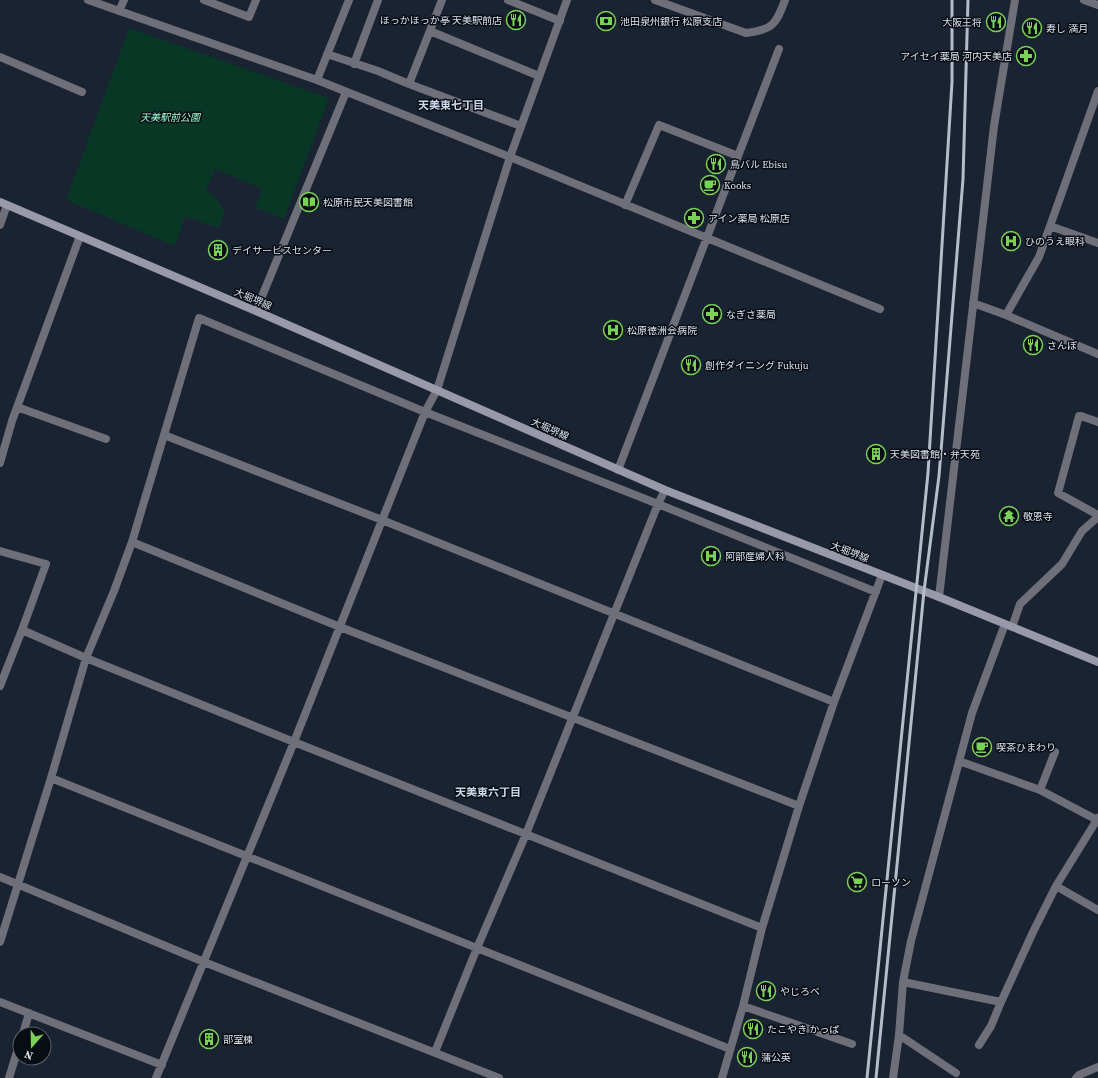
<svg xmlns="http://www.w3.org/2000/svg" width="1098" height="1078" font-family="'Source Serif 4','Noto Sans JP',serif">
	<style>
		.green { fill: #093726 }
		.lines { fill: none; stroke-linecap: round; stroke-linejoin: round }
		.minor { stroke: #6e6f78; stroke-width: 8 }
		.tertiary { stroke: #6e6f78; stroke-width: 8 }
		.secondary { stroke: #999aa9; stroke-width: 8 }
		.rail { stroke: #b6bcc8; stroke-width: 3 }
		.labels { text-anchor: middle; dominant-baseline: central; stroke-width: 3; stroke-linejoin: round; paint-order: stroke }
		.poi-label { font-size: 10px; fill: #dbe1ec; stroke: #080c13; text-anchor: start }
		.park-label { font-size: 10px; font-style: italic; fill: #95f8cb; stroke: #080c13 }
		.street-label { font-size: 10px; fill: #dbe1ec; stroke: #080c13 }
		.neighbourhood-label { font-size: 11px; font-weight: bold; fill: #cad7eb; stroke: #080c13 }
	</style>
	<rect width="100%" height="100%" fill="#1a2332"/>
	<path class="green" d="M129,28l200,70 -45,121 -29,-11 7,-19 -47,-20 -9,22 9,5 10,16 -7,16 -33,-12 -10,30 -109,-46z"/>
	<g class="lines">
		<path class="minor" d="M88,0l229,80 193,77 370,152
			M204,0l45,17 7,-17
			M508,0l52,21
			M1084,0l14,5
			M119,11l5,-11
			M430,31l109,45
			M746,33c27,-3 30,-9 39,-33
			M327,54l51,17 31,13 112,42
			M0,57l82,35
			M354,64l24,-64
			M317,80l32,-80
			M409,84l33,-84
			M625,205l34,-80 79,31
			M0,225l7,-20
			M1050,226l48,17
			M973,303l33,12 92,39
			M256,311l90,-219
			M1006,315l33,-58 59,-166
			M17,407l89,32
			M1098,422l-17,-6h-2l-21,77 40,22
			M164,435l35,-117 226,94 233,92 218,88
			M0,463l12,-42 68,-185
			M618,470l161,-421
			M132,542l208,85 459,179
			M0,551l46,13 -24,66 64,28 208,84 468,186
			M939,597l55,-471 21,-126
			M1012,627l8,-23 42,-40 20,-33 16,-14
			M0,686l22,-56
			M959,761l81,29 57,30
			M51,778l679,271
			M1040,790l15,-38
			M0,877l204,85 295,116
			M1056,886l42,24
			M0,942l51,-164 35,-120 28,-67 18,-49 32,-107 218,85 452,182
			M903,982l98,20
			M0,1002l162,63
			M743,1006l109,38
			M23,1034l6,-21
			M899,1035l57,38
			M979,1045l12,-19 10,-24 32,-70 23,-46 42,-68
			M435,1052l42,-104 49,-114 132,-330 7,-14
			M9,1078l11,-36
			M156,1078l138,-336 131,-330 12,-22
			M722,1078l21,-72 19,-78 37,-122 35,-104 48,-127
			M893,1078l6,-43 4,-53 8,-41 61,-228 33,-89
			M1076,1078l3,-3 19,-8"/>
		<path class="tertiary" d="M655,0l91,33
			M437,390l73,-233 57,-157"/>
		<path class="secondary" d="M0,202l256,109 409,179 274,107 159,65"/>
		<path class="rail" d="M867,1078l61,-605 24,-391v-82
			M876,1078l48,-487 15,-115 24,-297 5,-179"/>
	</g>
	<defs>
		<symbol id="restaurant-ring" viewBox="-11 -11 22 22"><circle r="9.5" fill="#080c13" stroke="#7ad157" stroke-width="1.5"/><path d="M-5-6h1v4h1v-4h1v4h1v-4h1v5L-1.5 .5V6h-2V.5L-5-1ZM5-6V6H3V1.5H1.5Q1.5-4 5-6Z" fill="#7ad157"/></symbol>
		<symbol id="bank-ring" viewBox="-11 -11 22 22"><circle r="9.5" fill="#080c13" stroke="#7ad157" stroke-width="1.5"/><path d="M-6-4H6V4H-6ZM0-2.3a2.3 2.3 0 1 0 0 4.6a2.3 2.3 0 1 0 0-4.6Z" fill="#7ad157"/></symbol>
		<symbol id="pharmacy-ring" viewBox="-11 -11 22 22"><circle r="9.5" fill="#080c13" stroke="#7ad157" stroke-width="1.5"/><path d="M-2-6h4v4h4v4h-4v4h-4v-4h-4v-4h4Z" fill="#7ad157"/></symbol>
		<symbol id="cafe-ring" viewBox="-11 -11 22 22"><circle r="9.5" fill="#080c13" stroke="#7ad157" stroke-width="1.5"/><path d="M-5.5-4.5H6V0H3Q3 3.5 0 3.5H-2.5Q-5.5 3.5-5.5 0ZM3-3.2v2h1.7v-2ZM-6 4.5H4V6H-6Z" fill="#7ad157"/></symbol>
		<symbol id="library-ring" viewBox="-11 -11 22 22"><circle r="9.5" fill="#080c13" stroke="#7ad157" stroke-width="1.5"/><path d="M-6-4Q-3-5.5-.7-3.5V5Q-3 3-6 4ZM6-4Q3-5.5 .7-3.5V5Q3 3 6 4Z" fill="#7ad157"/></symbol>
		<symbol id="hospital-ring" viewBox="-11 -11 22 22"><circle r="9.5" fill="#080c13" stroke="#7ad157" stroke-width="1.5"/><path d="M-5-5h3v3.5h4V-5h3V5h-3V1.5h-4V5h-3Z" fill="#7ad157"/></symbol>
		<symbol id="building-ring" viewBox="-11 -11 22 22"><circle r="9.5" fill="#080c13" stroke="#7ad157" stroke-width="1.5"/><path d="M-4-6H4V6H1V3H-1V6H-4ZM-2.5-4.3h1.7v1.8h-1.7ZM.8-4.3h1.7v1.8H.8ZM-2.5-1h1.7V.8h-1.7ZM.8-1h1.7V.8H.8Z" fill="#7ad157"/></symbol>
		<symbol id="temple-ring" viewBox="-11 -11 22 22"><circle r="9.5" fill="#080c13" stroke="#7ad157" stroke-width="1.5"/><path d="M0-6L5-2H3V0L6.5 2.5H4V6H1.5V3h-3V6H-4V2.5H-6.5L-3 0V-2H-5Z" fill="#7ad157"/></symbol>
		<symbol id="supermarket-ring" viewBox="-11 -11 22 22"><circle r="9.5" fill="#080c13" stroke="#7ad157" stroke-width="1.5"/><path d="M-6-5.5h2.5l.6 2H6L4.5 2H-2.5L-4.4-4H-6ZM-1.5 3.2a1.3 1.3 0 1 0 .1 0ZM3 3.2a1.3 1.3 0 1 0 .1 0Z" fill="#7ad157"/></symbol>
	</defs>
	<g fill-rule="evenodd">
		<use href="#restaurant-ring" x="505" y="9" width="22" height="22"/>
		<use href="#bank-ring" x="595" y="10" width="22" height="22"/>
		<use href="#restaurant-ring" x="985" y="11" width="22" height="22"/>
		<use href="#restaurant-ring" x="1021" y="17" width="22" height="22"/>
		<use href="#pharmacy-ring" x="1015" y="45" width="22" height="22"/>
		<use href="#restaurant-ring" x="705" y="153" width="22" height="22"/>
		<use href="#cafe-ring" x="699" y="174" width="22" height="22"/>
		<use href="#library-ring" x="298" y="191" width="22" height="22"/>
		<use href="#pharmacy-ring" x="683" y="207" width="22" height="22"/>
		<use href="#hospital-ring" x="1000" y="230" width="22" height="22"/>
		<use href="#building-ring" x="207" y="239" width="22" height="22"/>
		<use href="#pharmacy-ring" x="701" y="303" width="22" height="22"/>
		<use href="#hospital-ring" x="602" y="319" width="22" height="22"/>
		<use href="#restaurant-ring" x="1022" y="334" width="22" height="22"/>
		<use href="#restaurant-ring" x="680" y="354" width="22" height="22"/>
		<use href="#building-ring" x="865" y="443" width="22" height="22"/>
		<use href="#temple-ring" x="998" y="505" width="22" height="22"/>
		<use href="#hospital-ring" x="700" y="545" width="22" height="22"/>
		<use href="#cafe-ring" x="971" y="736" width="22" height="22"/>
		<use href="#supermarket-ring" x="846" y="871" width="22" height="22"/>
		<use href="#restaurant-ring" x="755" y="980" width="22" height="22"/>
		<use href="#restaurant-ring" x="742" y="1018" width="22" height="22"/>
		<use href="#building-ring" x="198" y="1028" width="22" height="22"/>
		<use href="#restaurant-ring" x="736" y="1046" width="22" height="22"/>
	</g>
	<g class="labels">
		<g class="poi-label">
			<text x="502" y="20" text-anchor="end">ほっかほっか亭 天美駅前店</text>
			<text x="620" y="21">池田泉州銀行 松原支店</text>
			<text x="982" y="22" text-anchor="end">大阪王将</text>
			<text x="1046" y="28">寿し 満月</text>
			<text x="1012" y="56" text-anchor="end">アイセイ薬局 河内天美店</text>
			<text x="730" y="164">鳥バル Ebisu</text>
			<text x="724" y="185">Kooks</text>
			<text x="323" y="202">松原市民天美図書館</text>
			<text x="708" y="218">アイン薬局 松原店</text>
			<text x="1025" y="241">ひのうえ眼科</text>
			<text x="232" y="250">デイサービスセンター</text>
			<text x="726" y="314">なぎさ薬局</text>
			<text x="627" y="330">松原徳洲会病院</text>
			<text x="1047" y="345">さんぽ</text>
			<text x="705" y="365">創作ダイニング Fukuju</text>
			<text x="890" y="454">天美図書館・弁天苑</text>
			<text x="1023" y="516">敬恩寺</text>
			<text x="725" y="556">阿部産婦人科</text>
			<text x="996" y="747">喫茶ひまわり</text>
			<text x="871" y="882">ローソン</text>
			<text x="780" y="991">やじろべ</text>
			<text x="767" y="1029">たこやき かっぱ</text>
			<text x="223" y="1039">部室棟</text>
			<text x="761" y="1057">蒲公英</text>
		</g>
		<g class="park-label">
			<text x="170" y="117">天美駅前公園</text>
		</g>
		<g class="street-label">
			<text transform="translate(253 299) rotate(23)">大堀堺線</text>
			<text transform="translate(550 429) rotate(24)">大堀堺線</text>
			<text transform="translate(850 552) rotate(21)">大堀堺線</text>
		</g>
		<g class="neighbourhood-label">
			<text x="451" y="105">天美東七丁目</text>
			<text x="488" y="792">天美東六丁目</text>
		</g>
	</g>
	<g transform="translate(32 1046) rotate(200)"><circle r="19" fill="#080c13" stroke="#5c616a"/>
	<path d="M0-3L7 15L0 10L-7 15Z" fill="#7ad157"/>
	<text y="-6" font-size="11" font-weight="bold" text-anchor="middle" fill="#dbe1ec">N</text>
	</g>
</svg>
